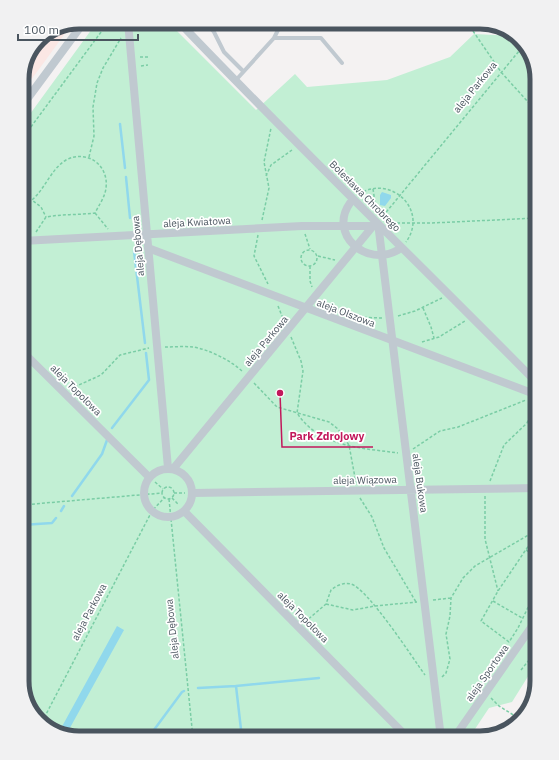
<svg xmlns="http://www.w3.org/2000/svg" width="559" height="760" font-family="'IBM Plex Sans',sans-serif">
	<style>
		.medical { fill: #fbe7e4 }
		.green { fill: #c2efd4 }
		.water { fill: #90d8ec }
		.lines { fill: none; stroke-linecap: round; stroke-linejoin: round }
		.stream { stroke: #90d8ec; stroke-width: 2.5 }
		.path { stroke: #7acda5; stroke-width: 1.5; stroke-dasharray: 3 2; stroke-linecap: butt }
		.lane { stroke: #c0c9d0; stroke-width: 4 }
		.street { stroke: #c0c9d0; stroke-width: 8 }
		.labels { text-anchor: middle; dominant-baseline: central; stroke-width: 3.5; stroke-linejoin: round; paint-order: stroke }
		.street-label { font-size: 10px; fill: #4a555f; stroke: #fff }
		.rim { fill: none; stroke: #4a555f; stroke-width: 5 }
		.leader { fill: none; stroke: #c2185b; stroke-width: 1.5 }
		.callout-dot { fill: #c2185b; stroke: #fff; stroke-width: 1.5 }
		.callout-label { font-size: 11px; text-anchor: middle; font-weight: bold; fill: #c2185b; stroke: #fff; stroke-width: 3.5; stroke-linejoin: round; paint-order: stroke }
	</style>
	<rect width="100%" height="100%" fill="#f4f2f2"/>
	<path class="medical" d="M71,25l-26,36 -23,31v-17l19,-39z"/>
	<path class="green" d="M97,22h71l88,88 39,-36 12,13 80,-7 63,-23 24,-23 41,2 14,14 8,29v583l-25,40 -23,6 -20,30h-393l-26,-8 -20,-20 -8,-29v-556z"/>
	<path class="water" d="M382,192l9,3v3l-6,8 -5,-1v-10z
		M117,626l7,4 -58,105 -7,-3z"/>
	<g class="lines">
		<path class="stream" d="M120,124l5,44
			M126,177l4,41
			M134,251l11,92
			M112,428l37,-48 -3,-27
			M72,496l30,-42 5,-14
			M61,511l3,-5
			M22,525l30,-2 4,-5
			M236,686l83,-8
			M198,688l38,-2 6,52
			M148,738l34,-46 2,-1"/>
		<path class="path" d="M473,31l28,41 36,40
			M140,57h8
			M141,66l7,-1
			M22,139l82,-111 3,-6
			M89,157l5,-21 -1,-29 4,-24 6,-15 18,-30
			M266,176l5,-11 21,-15
			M373,189l3,20
			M359,194c32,-20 70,16 47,48
			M22,199l10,1
			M95,213l13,16
			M383,216l141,-171
			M262,220l7,-32 -5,-26 7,-34
			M387,223h45l105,-5
			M36,232l10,-15c16,-3 33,-2 49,-4 4,-8 10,-16 11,-25 3,-23 -19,-39 -40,-28 -15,9 -21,29 -34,40l9,7 5,10
			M305,234l5,15
			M258,235l-4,21 14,28
			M301 258a8 8 0 1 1 16 0a8 8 0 1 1-16 0Z
			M318,256l17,4
			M310,266v15l2,6
			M278,306l6,15
			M423,308l8,19 3,11
			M398,316l17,-5 27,-13
			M354,317l28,1
			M291,337l10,24 2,10 -6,42c22,34 65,35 101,40
			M422,342l17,-5 26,-16
			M165,347c9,0 19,-1 28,0 15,2 39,14 50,25
			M254,383l23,24 52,15 9,7 11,16 7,38
			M70,389l31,-14 19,-20 29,-7
			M413,449l27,-18 18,-4 68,-27
			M490,481l14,-36 23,-22 5,-11 2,-9
			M155,482l8,7
			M162 493a6 6 0 1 1 12 0a6 6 0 1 1-12 0Z
			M174,493h11
			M485,496v43l13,52
			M172,498l7,7
			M360,498l12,19 12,31 32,54
			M169,499l24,239
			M22,505l140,-12
			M526,550l11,7
			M537,589l-19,39 -9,14 -28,-21 17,-30 31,-46 8,-17
			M433,600l18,-2
			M493,601l29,17
			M326,604l27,6 22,-4 42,-4
			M305,622l21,-18 5,-14c5,-4 12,-8 20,-6 17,5 61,73 74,91
			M521,670l16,-20
			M442,677l4,-4 4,-14 -4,-25 4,-18 1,-18 12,-20 12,-12 62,-36
			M491,698l8,8 16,10 2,-2
			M42,722l110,-211 12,-13"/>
		<path class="lane" d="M205,22l9,10 10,20 19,19
			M274,38l8,-16
			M236,80l38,-42h47l21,25"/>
		<path class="street" d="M128,22l40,446
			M179,22c117,123 239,240 358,361
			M473,22l26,5
			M22,106l62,-84
			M350,203c-22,31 16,65 48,47
			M379,231l62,507
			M22,241l280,-15h71
			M148,248l389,147
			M22,351l127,126
			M144 493a24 24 0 1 1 48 0a24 24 0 1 1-48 0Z
			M173,469l200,-243
			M193,493l344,-5
			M184,511l224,227
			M454,738l83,-119"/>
	</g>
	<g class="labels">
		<g class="street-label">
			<text transform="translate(475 87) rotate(-51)">aleja Parkowa</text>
			<text transform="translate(365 196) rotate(45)">Bolesława Chrobrego</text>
			<text transform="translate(197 222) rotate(-3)">aleja Kwiatowa</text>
			<text transform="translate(138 246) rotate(-95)">aleja Dębowa</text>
			<text transform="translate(346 313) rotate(21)">aleja Olszowa</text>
			<text transform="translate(266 341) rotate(-50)">aleja Parkowa</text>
			<text transform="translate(76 390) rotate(45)">aleja Topolowa</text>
			<text transform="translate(365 480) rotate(-1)">aleja Wiązowa</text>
			<text transform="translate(420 483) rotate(82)">aleja Bukowa</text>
			<text transform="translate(89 612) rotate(-62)">aleja Parkowa</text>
			<text transform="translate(303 617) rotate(45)">aleja Topolowa</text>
			<text transform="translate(172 629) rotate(-96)">aleja Dębowa</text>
			<text transform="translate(487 673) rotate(-55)">aleja Sportowa</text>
		</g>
	</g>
	<path d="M0 0H559V760H0ZM79 29H480A50 50 0 0 1 530 79V681A50 50 0 0 1 480 731H79A50 50 0 0 1 29 681V79A50 50 0 0 1 79 29Z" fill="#f1f1f2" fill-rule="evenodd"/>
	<path class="rim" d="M79 29H480A50 50 0 0 1 530 79V681A50 50 0 0 1 480 731H79A50 50 0 0 1 29 681V79A50 50 0 0 1 79 29Z"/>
	<path class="leader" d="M280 393L282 447H373"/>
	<circle class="callout-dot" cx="280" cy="393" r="4"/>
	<g class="callout-label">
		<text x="327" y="440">Park Zdrojowy</text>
	</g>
	<path d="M18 34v6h120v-6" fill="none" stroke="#4a555f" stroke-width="2"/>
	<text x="24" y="34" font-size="12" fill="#4a555f" stroke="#ffffff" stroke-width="3" paint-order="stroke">100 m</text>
</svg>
